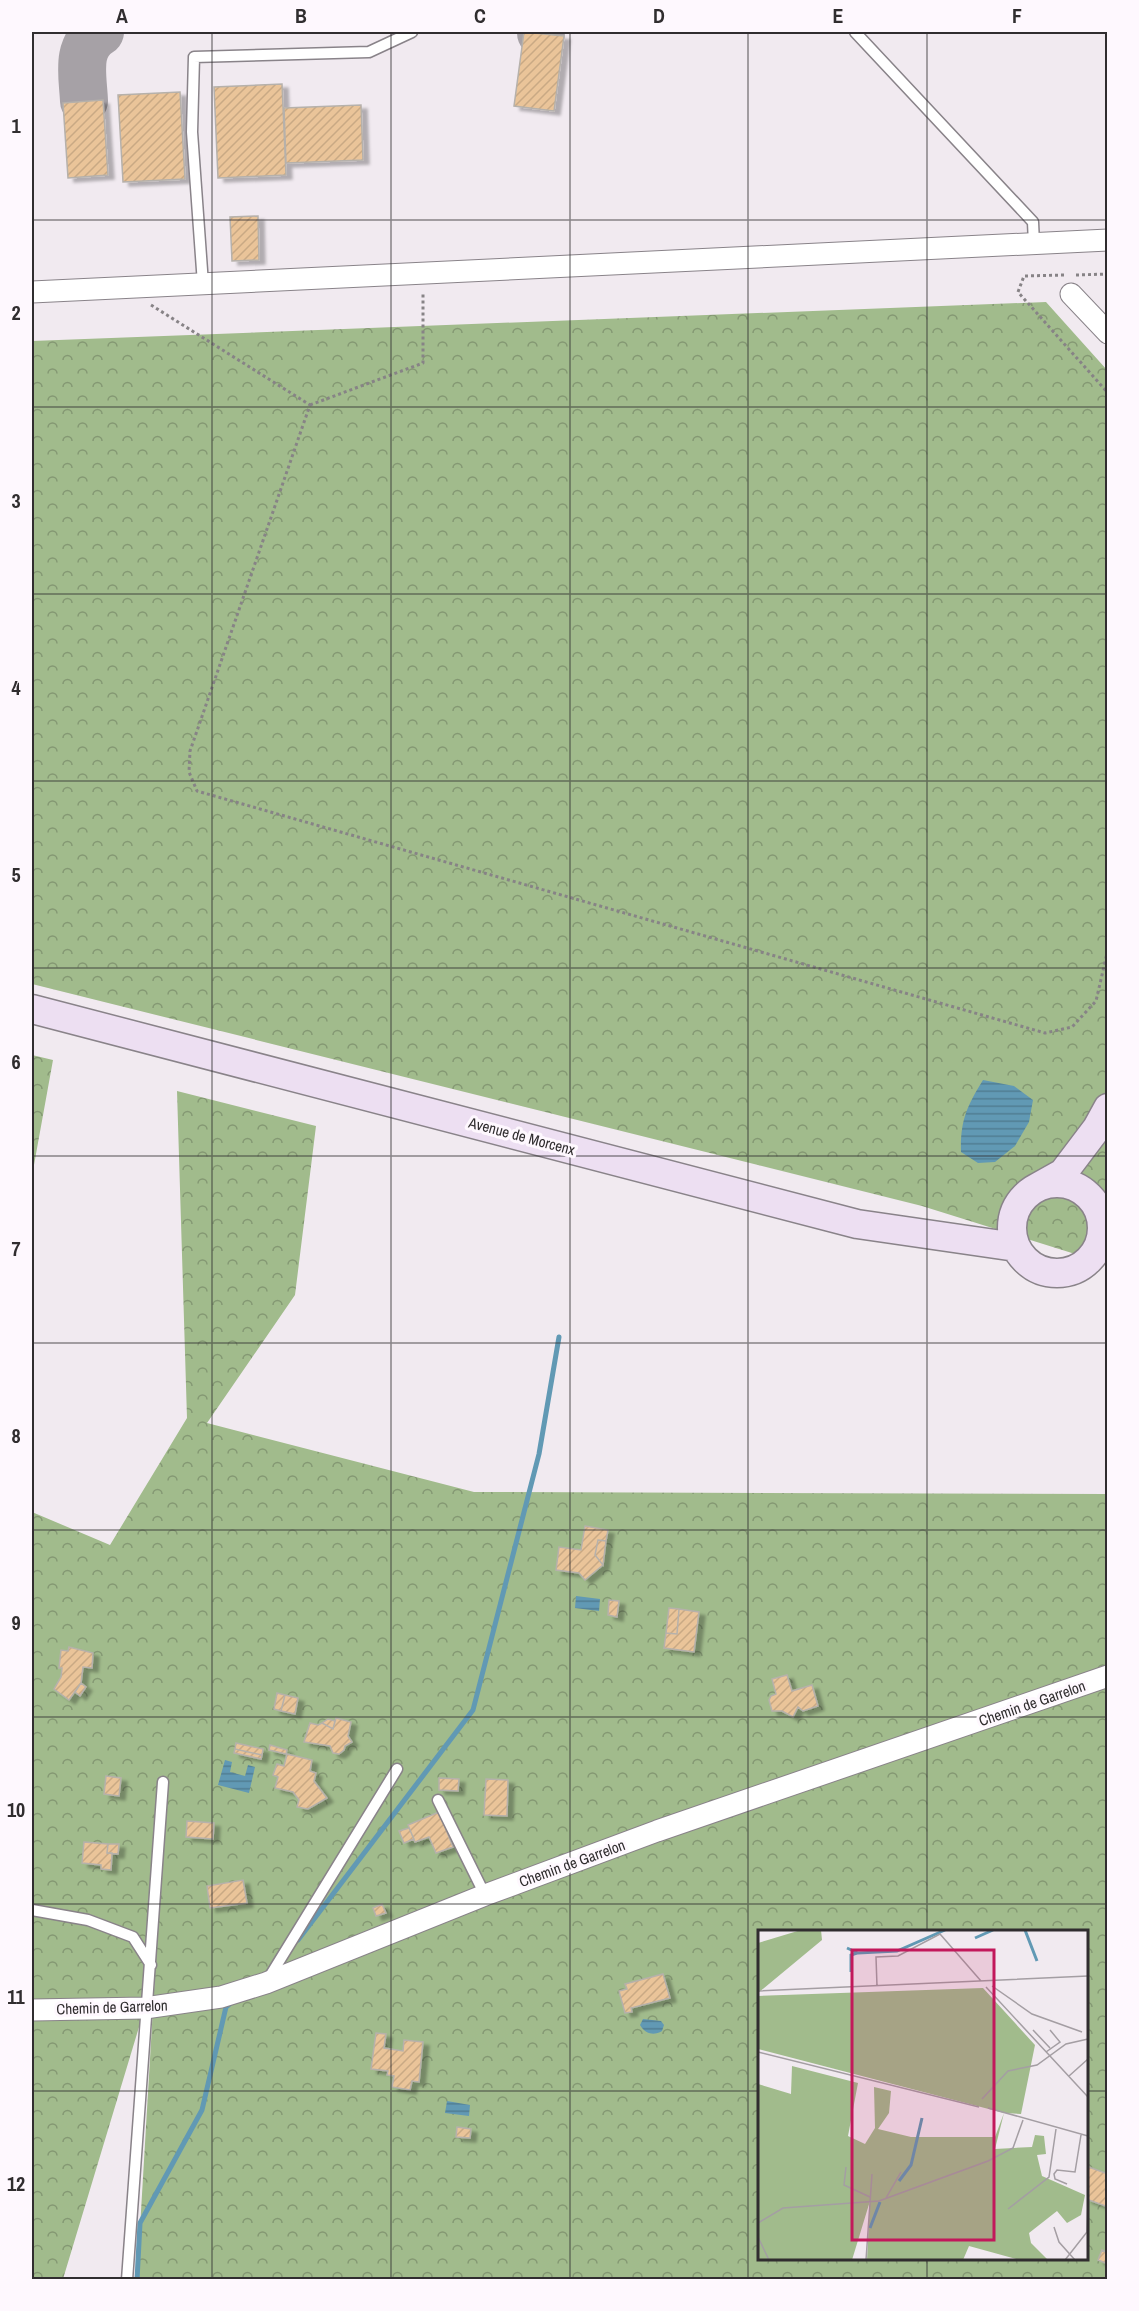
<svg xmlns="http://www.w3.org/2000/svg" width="1139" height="2311" font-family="'Archivo Narrow',sans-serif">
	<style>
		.forest { fill: url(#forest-crowns); fill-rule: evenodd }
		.water { fill: url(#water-rules) }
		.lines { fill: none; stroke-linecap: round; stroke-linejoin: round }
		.stream { stroke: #6199b4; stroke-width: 5 }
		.taxiway { stroke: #a6a1a6; stroke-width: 48 }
		.building { fill: url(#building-hatch); stroke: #b6b1ab; stroke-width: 1.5; filter: url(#shadow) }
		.service-casing { stroke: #898389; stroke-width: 13 }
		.minor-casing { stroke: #898389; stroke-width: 23 }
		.secondary-casing { stroke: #898389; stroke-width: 31 }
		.path { stroke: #878386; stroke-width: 3; stroke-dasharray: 3 3; stroke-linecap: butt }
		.service { stroke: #fff; stroke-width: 10 }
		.minor { stroke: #fff; stroke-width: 21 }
		.secondary { stroke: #eddff2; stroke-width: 28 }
		.grid { fill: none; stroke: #302d2f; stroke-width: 1.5; stroke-opacity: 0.55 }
		.labels { text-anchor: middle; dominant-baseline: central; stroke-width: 6; stroke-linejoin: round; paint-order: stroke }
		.street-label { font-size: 15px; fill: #302d2f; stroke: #fef8fe }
		.inset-river { fill: none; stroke: #6199b4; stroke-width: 3 }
		.inset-road { fill: none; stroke: #a49ea3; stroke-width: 1.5 }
		.view { fill: #c2185b; fill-opacity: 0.15; stroke: #c2185b; stroke-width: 3 }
		.inset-edge { fill: none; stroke: #302d2f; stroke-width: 3 }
		.neatline { fill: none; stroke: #302d2f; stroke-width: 2 }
		.grid-label { font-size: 20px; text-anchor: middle; font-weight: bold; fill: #302d2f }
	</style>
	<defs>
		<pattern id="forest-crowns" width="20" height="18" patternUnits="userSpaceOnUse" patternTransform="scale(1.5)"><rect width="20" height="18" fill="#a1bb8c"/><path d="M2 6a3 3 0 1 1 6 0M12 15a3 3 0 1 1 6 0" fill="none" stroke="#849873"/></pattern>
		<pattern id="water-rules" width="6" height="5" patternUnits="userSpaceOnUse" patternTransform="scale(1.5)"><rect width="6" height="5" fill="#6199b4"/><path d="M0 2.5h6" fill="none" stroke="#507d93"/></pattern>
		<pattern id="building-hatch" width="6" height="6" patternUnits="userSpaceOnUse" patternTransform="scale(1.5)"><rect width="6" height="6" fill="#eac499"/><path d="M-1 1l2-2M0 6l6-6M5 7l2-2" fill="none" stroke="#c9a984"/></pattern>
		<filter id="shadow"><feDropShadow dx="6" dy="4" stdDeviation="1.5" flood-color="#0004"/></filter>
	</defs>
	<rect width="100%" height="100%" fill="#f1eaf0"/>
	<path class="forest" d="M1046,302l61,68v894l-185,-58 -890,-222v-643z
		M32,1055l21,5 -21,116z
		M177,1091l139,35 -21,169 -88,128 267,69 633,2v785h-970l18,-305 -92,305h-31v-767l78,33 77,-127zM760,1932h326v326h-326z"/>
	<path class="water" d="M983,1080l31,6 19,14 -4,22 -14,24 -20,16 -17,1 -17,-11c-1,-31 6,-46 22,-72z
		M576,1596l24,3 -1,12 -24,-3z
		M225,1760l7,2 -2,10 15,4 3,-11 7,2 -6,26 -31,-8z
		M643,2019l18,2 3,4 -2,6c-8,5 -17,3 -22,-6z
		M447,2101l23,4 -1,11 -24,-3z"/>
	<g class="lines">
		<path class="stream" d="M298,1940l175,-230 66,-256 20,-117
			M137,2280l3,-57 62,-113 24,-103 6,-5"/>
		<path class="taxiway" d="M541,33v-1
			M84,101c-1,-25 -9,-54 16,-69"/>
	</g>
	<path class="building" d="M524,32l40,4 -10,75 -40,-5z
		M282,84l4,91 -68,3 -4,-91z
		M180,92l5,87 -62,3 -5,-87z
		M103,100l5,75 -40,3 -5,-75z
		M361,105l2,55 -77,3 -2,-55z
		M258,216l1,44 -27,1 -2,-44z
		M585,1526l23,4 -2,11 -8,-1 -3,15 8,10 -18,15 -6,-7 -23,-3 3,-23 22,3z
		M598,1540l8,1 -3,24 -8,-10z
		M609,1600l10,1 -2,16 -9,-2z
		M669,1608l10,1 -2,25 -11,-1z
		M679,1609l20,3 -5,40 -30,-4 2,-15 11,1z
		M69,1647l24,6 -1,15 -9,-1 -2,16 -12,17 -15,-11 7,-12 1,-9h-3l2,-18 7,1z
		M787,1675l5,16 20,-6 6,21 -15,5 -5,-4 -5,10 -11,-6h-10l-3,-11 2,-4 5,-2 -4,-15z
		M81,1683l5,4 -6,9 -5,-4z
		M277,1693l8,2 -4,16 -7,-2z
		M285,1695l13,3 -3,16 -14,-3z
		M336,1718l15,4 -3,14 4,6 -7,4 -1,4 -5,4 -6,-1 -3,-7 -26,-4 6,-19 8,2 4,-2 11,6z
		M328,1719l7,2 -2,8 -11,-6z
		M236,1743l27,6 -1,6 -27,-6z
		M270,1745l17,5 -1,4 -17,-4z
		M235,1749l27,6 -1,4 -27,-6z
		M287,1754l25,6 -2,11 6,2 -2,8 13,17 -19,11 -11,-2 2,-7 -6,-8 -18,-4 3,-11 -5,-2 4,-11 7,2z
		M106,1776l15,2 -2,18 -15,-2z
		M439,1778l20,1 -1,12 -19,-1z
		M486,1779l22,1 -1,36 -23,-1z
		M439,1812l14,35 -17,6 -7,-16 -14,5 -7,-17z
		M187,1821l27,2 -1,16 -27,-2z
		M409,1828l5,11 -10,4 -5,-12z
		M84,1842l24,2 -1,9h5l-1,17 -10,-1v-4l-19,-2z
		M108,1844h11l-1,10 -11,-1z
		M243,1880l4,23 -37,5 -3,-22z
		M382,1904l4,9 -10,3 -3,-8z
		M663,1974l7,24 -39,10 1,4 -7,1 -6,-22 8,-2 -2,-5z
		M376,2033l10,1 -2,14 19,3 1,-11 19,2 -4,40 -7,-1 -2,9 -18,-3 2,-11 -7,-1 1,-4 -17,-2z
		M457,2127l14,2 -1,9 -14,-1z
		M1086,2166l22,8v33l-22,-8z
		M1102,2250l6,3v11l-10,-4z"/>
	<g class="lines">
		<defs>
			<path id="service" d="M855,32l178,190 1,22
				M203,284l-11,-152 2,-75 175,-5 43,-20
				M438,1800l47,95
				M32,1910l56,10 45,17 18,28
				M267,1981l130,-212
				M127,2280l36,-498"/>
			<path id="minor" d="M32,292l1076,-52
				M1071,294l37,39
				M32,2010l113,-2 76,-11 45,-14 219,-88 172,-64 451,-155"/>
			<path id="secondary" d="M32,1009l825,215 159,23
				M1012 1228a45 45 0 1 1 90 0a45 45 0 1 1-90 0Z
				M1038,1187l25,-14 34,-45 11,-20"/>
		</defs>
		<use href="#service" class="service-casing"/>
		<use href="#minor" class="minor-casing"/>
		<use href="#secondary" class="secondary-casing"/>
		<path class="path" d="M1064,275l-40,1 -6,16 90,101
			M1076,275l32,-1
			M151,305l159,100 -120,346 -1,21 8,19 848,242 27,-6 24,-26 12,-52
			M310,405l113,-42v-70"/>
		<use href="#service" class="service"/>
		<use href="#minor" class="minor"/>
		<use href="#secondary" class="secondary"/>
	</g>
	<path class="grid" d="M212,32v2248M391,32v2248M570,32v2248M748,32v2248M927,32v1900M32,220h1076M32,407h1076M32,594h1076M32,781h1076M32,968h1076M32,1156h1076M32,1343h1076M32,1530h1076M32,1717h1076M32,1904h1076M32,2091h728M1086,2091h22M927,2258v22"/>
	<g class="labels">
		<g class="street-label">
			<text transform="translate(522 1136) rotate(15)">Avenue de Morcenx</text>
			<text transform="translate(1032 1703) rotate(-19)">Chemin de Garrelon</text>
			<text transform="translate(572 1863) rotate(-20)">Chemin de Garrelon</text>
			<text transform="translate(112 2007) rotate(-2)">Chemin de Garrelon</text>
		</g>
	</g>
	<g transform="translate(758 1930)">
		<rect width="330" height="330" fill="#f1eaf0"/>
		<path d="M43,0h20l1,10 -64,53v-50zM225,58l52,57 -14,69 -17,-1 -9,36 37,-2 3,-12 9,1 2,18 -9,1 5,21 43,19 -4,20 -14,8 -10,-12 -28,22 2,10 17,17h-28l-51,-14 -6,14h-96l3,-59 -18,59h-94v-176l33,10 1,-28 66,17 -10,53 17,8 10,-16 -1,-41 17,4 -2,22 -11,16 33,8h84l9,-24 -246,-64v-53z" fill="#a1bb8c"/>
		<path class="inset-river" d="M267,0l12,31M217,8l18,-8M89,18l11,5 39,-2 48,-21M93,42v-17l6,-2M141,251l12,-16 11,-47M112,298l10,-26"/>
		<path class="inset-road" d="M119,56l-1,-29 22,-1 42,-22 41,47M234,56l40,28 50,18M228,57l102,110M0,61l330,-15M275,100l17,18M0,122l221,55M288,122l14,-10 -10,-12M311,146l19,-17M224,169l26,-28 29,-6 29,-21 22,-5M230,178l100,28M88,237l-2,18 26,12M309,254l-12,-5 -1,-5 3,-4 18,2 6,-37M128,268l15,-26M250,279l41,-32 7,-48M0,293l25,-15 96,-7 109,-40 25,-13 10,-28M296,297l5,15 16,18M0,307l11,23M108,330l6,-86M307,330l22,-28 1,-32"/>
		<path class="view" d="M94,20h142v290h-142z"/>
		<rect width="330" height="330" class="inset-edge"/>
	</g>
	<rect width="1139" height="2311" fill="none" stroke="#fef8fe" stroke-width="66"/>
	<rect x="33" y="33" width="1073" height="2245" class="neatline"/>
	<g class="grid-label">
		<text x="122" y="23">A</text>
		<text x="301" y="23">B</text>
		<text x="480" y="23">C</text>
		<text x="659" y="23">D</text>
		<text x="838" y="23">E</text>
		<text x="1017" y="23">F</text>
		<text x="16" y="133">1</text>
		<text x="16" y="320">2</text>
		<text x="16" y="508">3</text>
		<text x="16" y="695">4</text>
		<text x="16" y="882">5</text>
		<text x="16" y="1069">6</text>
		<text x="16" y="1256">7</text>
		<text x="16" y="1443">8</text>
		<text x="16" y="1630">9</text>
		<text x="16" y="1817">10</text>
		<text x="16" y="2004">11</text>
		<text x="16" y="2191">12</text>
	</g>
</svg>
